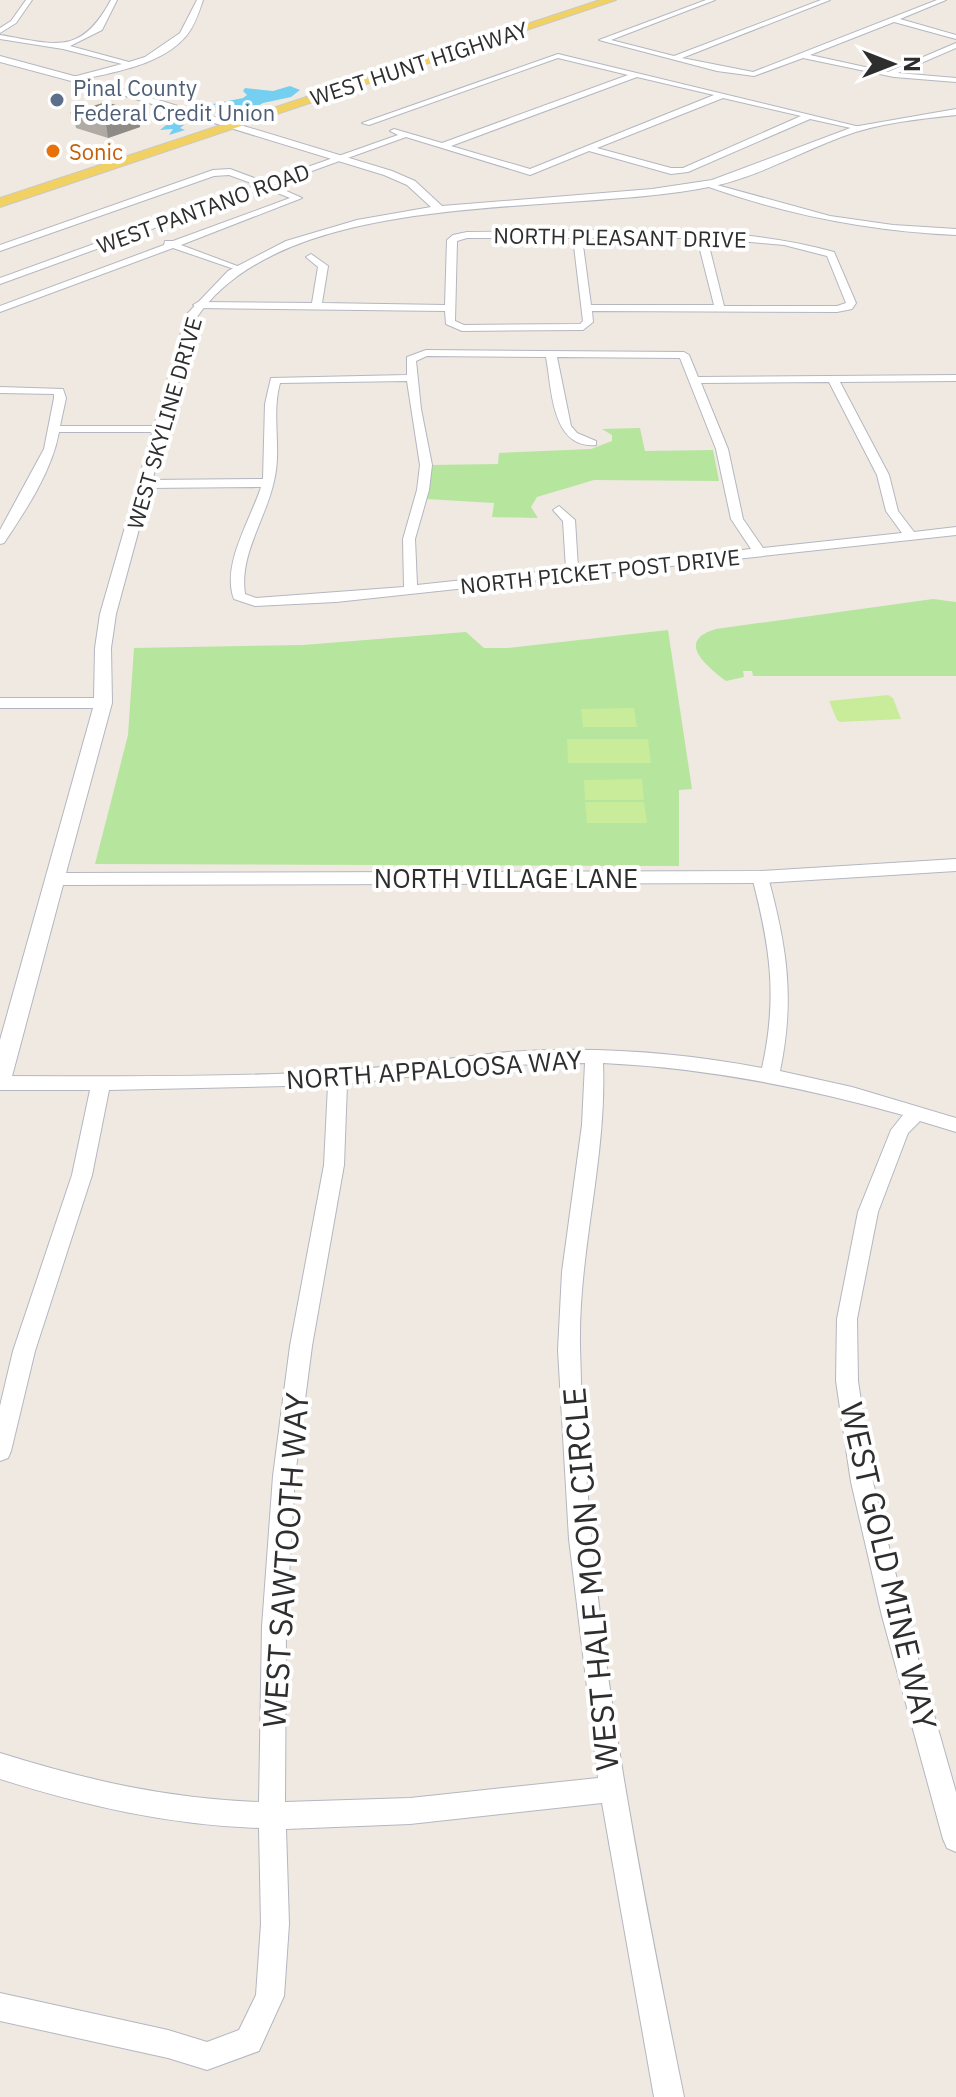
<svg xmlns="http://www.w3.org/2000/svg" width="956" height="2097" font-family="'IBM Plex Sans',sans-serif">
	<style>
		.green { fill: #b6e59e }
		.pitch { fill: #c9ec9a }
		.water { fill: #75cff0 }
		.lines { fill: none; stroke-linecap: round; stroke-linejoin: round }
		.minor-casing { stroke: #b4b7c1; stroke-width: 2 }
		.tertiary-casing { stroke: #b4b7c1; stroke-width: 2 }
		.primary-casing { stroke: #c9c9c9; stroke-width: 2 }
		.minor { fill: #fff; fill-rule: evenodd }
		.tertiary { fill: #fff; fill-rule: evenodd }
		.primary { fill: #f2d163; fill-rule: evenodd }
		.wall { fill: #afaba4 }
		.shaded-wall { fill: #8e8b86 }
		.building { fill: #cbc7bf; stroke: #8e8b86; stroke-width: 2 }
		.service-dot { fill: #5c6f8a; stroke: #fff; stroke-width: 3 }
		.food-dot { fill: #e8710a; stroke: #fff; stroke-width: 3 }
		.labels { text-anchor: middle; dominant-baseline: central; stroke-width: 8; stroke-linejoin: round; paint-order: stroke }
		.far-street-label { font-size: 22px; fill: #2e2e2e; stroke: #fff }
		.far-service-label { font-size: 22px; fill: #4e5e75; stroke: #fff; text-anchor: start }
		.far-food-label { font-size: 22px; fill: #c56008; stroke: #fff; text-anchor: start }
		.street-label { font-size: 26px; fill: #2e2e2e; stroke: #fff }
		.near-street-label { font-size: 32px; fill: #2e2e2e; stroke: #fff }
	</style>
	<rect width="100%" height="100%" fill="#efe9e1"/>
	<path class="green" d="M640,428l5,23 68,-1 6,31 -125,-1 -57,17 -6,10 7,11 -46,-1 2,-14 -68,-4 5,-34 67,-1 1,-11 92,-4 21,-8v-6l-10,-6z
		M933,599l23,3v74h-203l-1,-5h-9l1,6 -18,4c-18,-14 -52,-40 -10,-52z
		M668,630l24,159 -13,1v76l-584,-2 33,-129 6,-87 169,-3 163,-13 18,16h23z"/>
	<path class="pitch" d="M888,695l5,3 8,21 -61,3 -3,-2 -8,-19z
		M634,708l3,19h-54l-2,-18z
		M567,739h81l3,24h-83z
		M642,779l2,21h-59l-1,-20z
		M585,802h59l3,21h-60z"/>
	<path class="water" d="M290,86l10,4 -9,7 -28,6 -19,10h-37l-26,9 3,3 -4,3 5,2 -16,5 4,-6 -13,1 10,-8 -12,-4c14,0 25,-8 38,-10 8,-1 13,0 20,-2l-3,-2 30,-6 4,-3 -4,-4 2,-3 28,3z"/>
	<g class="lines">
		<defs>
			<path id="minor" d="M26,0h6l-16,23 -16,10v-5l11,-7z
				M111,0h6l-15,30 -32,16 59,16 16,-5 35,-24 17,-33h6c-4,12 -8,25 -16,35 -25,31 -75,37 -111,46l-3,-4 49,-13 -59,-15 -63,-10v-4c55,9 80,22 111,-35z
				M706,0h9l-104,40 63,16 147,-56h9l-148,58 71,14 184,-72h9l-46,19 56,16v4l-62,-17 -84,33 78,17 68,-29v5l-58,25 58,5v4l-62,-5 -91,-19 -49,18 -37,-5 -118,-31z
				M558,54l306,74 -4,2 -50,-11 -122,53 -17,2 -82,-23 -59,24 -124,-38 -133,48 29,13 -121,47 59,22v4l-67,-23 -173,64v-6l164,-61 1,-4h8l117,-43 -25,-10 -265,96v-6l257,-93 -28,-10 -15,1 -214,75v-6l213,-75 17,-1 35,13 133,-47 -8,-4 4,-2 48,14 186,-68 -70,-17 -189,67 -7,-2zM637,77l77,18 -184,74 -79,-23zM723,98l78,18 -118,52h-12l-74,-20z
				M706,182l124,34 63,9 63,4v6c-87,-4 -169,-20 -250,-49z
				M467,232c118,0 254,-12 367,20l22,51 -4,6 -15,3 -245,-1 1,11 -10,8 -121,1 -16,-7 -1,-13 -247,-3 -5,-3 5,-3 114,1 6,-36 -12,-10 5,-3 17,12 -6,37 123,2 2,-65 6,-5zM467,238h106l10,83 -3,3 -116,1 -9,-4 2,-80zM582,238h115l17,67h-123zM707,238l77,7 43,11 19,47 -9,3h-113z
				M426,350l258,2 5,3 9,22 258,-2v6l-116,1 49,93 9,36 16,21 42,-5v8l-377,41 -6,3 -5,-2 -232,25 -81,4 -21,-7c-13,-34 17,-80 27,-112l-115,1 -6,-4 6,-4 117,-1 2,-75 6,-26 136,-3v-18zM427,356l119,1c6,31 5,92 50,88v-4l-19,-8 -6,-7 -14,-69 123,1 36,91 15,70 20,30 -173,19 -3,-48 -16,-14 -6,4 10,11 3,48 -149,16 -2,-46 14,-49 3,-25 -11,-56 -5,-48zM407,381l13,84 -3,25 -14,49 1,48 -148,11 -11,-4c-6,-40 21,-75 29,-113 8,-32 -3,-66 6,-98zM829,382l48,93 9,36 16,22 -139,15 -20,-29 -15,-70 -27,-66z
				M0,387l63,2 3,9 -6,28h101l6,3 -6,3h-102c-7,39 -33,78 -55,111l-4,1v-14l44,-81 10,-51v-4l-54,-1z
				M760,872l8,5c19,70 27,122 12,194l72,16 104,31v14l-36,-11 -12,12 -30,79 -21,107 1,62 15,101 33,134 50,176v60l-9,-4 -4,-9 -61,-223 -31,-134 -15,-101 1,-62 21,-107 33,-82 12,-15c-99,-28 -197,-47 -300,-52 4,95 -25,189 -23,284 5,252 54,504 104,750h-30l-52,-294 -192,21 -124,5 3,95 -5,72 -25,55 -52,19 -39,-12 -168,-37v-28l168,37 39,12 32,-12 17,-35 5,-71 -2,-96c-90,-3 -173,-22 -259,-49v-26c86,27 169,46 259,49l3,-175 11,-151 17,-130 34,-181 4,-80 -219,5 -17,85 -57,176 -24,100 -3,7 -8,3v-55l13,-55 59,-176 18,-85h-90v-14c111,0 223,2 334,-5 58,-3 116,-14 175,-19 84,-6 170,0 253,16 16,-71 8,-122 -10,-191zM585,1063l-3,62 -20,147 -4,78 11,189 29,239 -188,20 -125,4 1,-175 9,-151 17,-130 32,-181 3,-81 161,-19z"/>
			<path id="tertiary" d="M0,56l122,33 270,82 23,10 27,25 210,-17 60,-9 141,-53 103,-18v6c-38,4 -77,8 -112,21 -44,16 -84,40 -130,50 -144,31 -425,-2 -517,131 -10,16 -16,56 -21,76 -20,73 -40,147 -60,221l-5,34 1,55 -46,170 694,-2 196,-12v12l-196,12 -697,2 -52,195 -3,6 -8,2v-48l93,-332h-93v-10h94l1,-50 5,-34 86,-299 42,-44 58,-30 71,-21 74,-13 -24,-22 -23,-10 -268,-82 -116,-31z"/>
			<path id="primary" d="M600,0h16l-616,207v-9z"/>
		</defs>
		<use href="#minor" class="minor-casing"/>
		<use href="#tertiary" class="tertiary-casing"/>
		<use href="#primary" class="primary-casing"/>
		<use href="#minor" class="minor"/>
		<use href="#tertiary" class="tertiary"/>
		<use href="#primary" class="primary"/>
	</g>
	<path class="wall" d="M73,113h66l1,14 -32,11 -32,-10z"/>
	<path class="shaded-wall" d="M139,113l1,14 -32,11 -2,-15z"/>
	<path class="building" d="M106,103l33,10 -33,10 -33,-10z"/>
	<circle class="service-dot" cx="57" cy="100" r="8"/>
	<circle class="food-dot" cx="53" cy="151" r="8"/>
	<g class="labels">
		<g class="far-street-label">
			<text transform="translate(419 63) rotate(-18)">WEST HUNT HIGHWAY</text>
			<text transform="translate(203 208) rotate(-20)">WEST PANTANO ROAD</text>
			<text transform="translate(620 237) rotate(1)">NORTH PLEASANT DRIVE</text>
			<text transform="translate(164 423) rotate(-74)">WEST SKYLINE DRIVE</text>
			<text transform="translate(600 571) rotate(-6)">NORTH PICKET POST DRIVE</text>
		</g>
		<g class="far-service-label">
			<text x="73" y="87">Pinal County<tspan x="73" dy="25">Federal Credit Union</tspan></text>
		</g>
		<g class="far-food-label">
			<text x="69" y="151">Sonic</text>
		</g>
		<g class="street-label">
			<text x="506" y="878">NORTH VILLAGE LANE</text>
			<text transform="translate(434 1069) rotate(-4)">NORTH APPALOOSA WAY</text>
		</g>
		<g class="near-street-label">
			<text transform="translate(285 1560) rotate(-86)">WEST SAWTOOTH WAY</text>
			<text transform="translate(889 1566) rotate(77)">WEST GOLD MINE WAY</text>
			<text transform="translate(590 1579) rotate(-95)">WEST HALF MOON CIRCLE</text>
		</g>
	</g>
	<g transform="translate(892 64) rotate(90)" stroke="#ffffff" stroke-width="6" paint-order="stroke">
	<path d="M0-6L14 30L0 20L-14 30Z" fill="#2e2e2e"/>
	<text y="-12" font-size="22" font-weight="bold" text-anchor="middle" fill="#2e2e2e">N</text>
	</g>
</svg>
